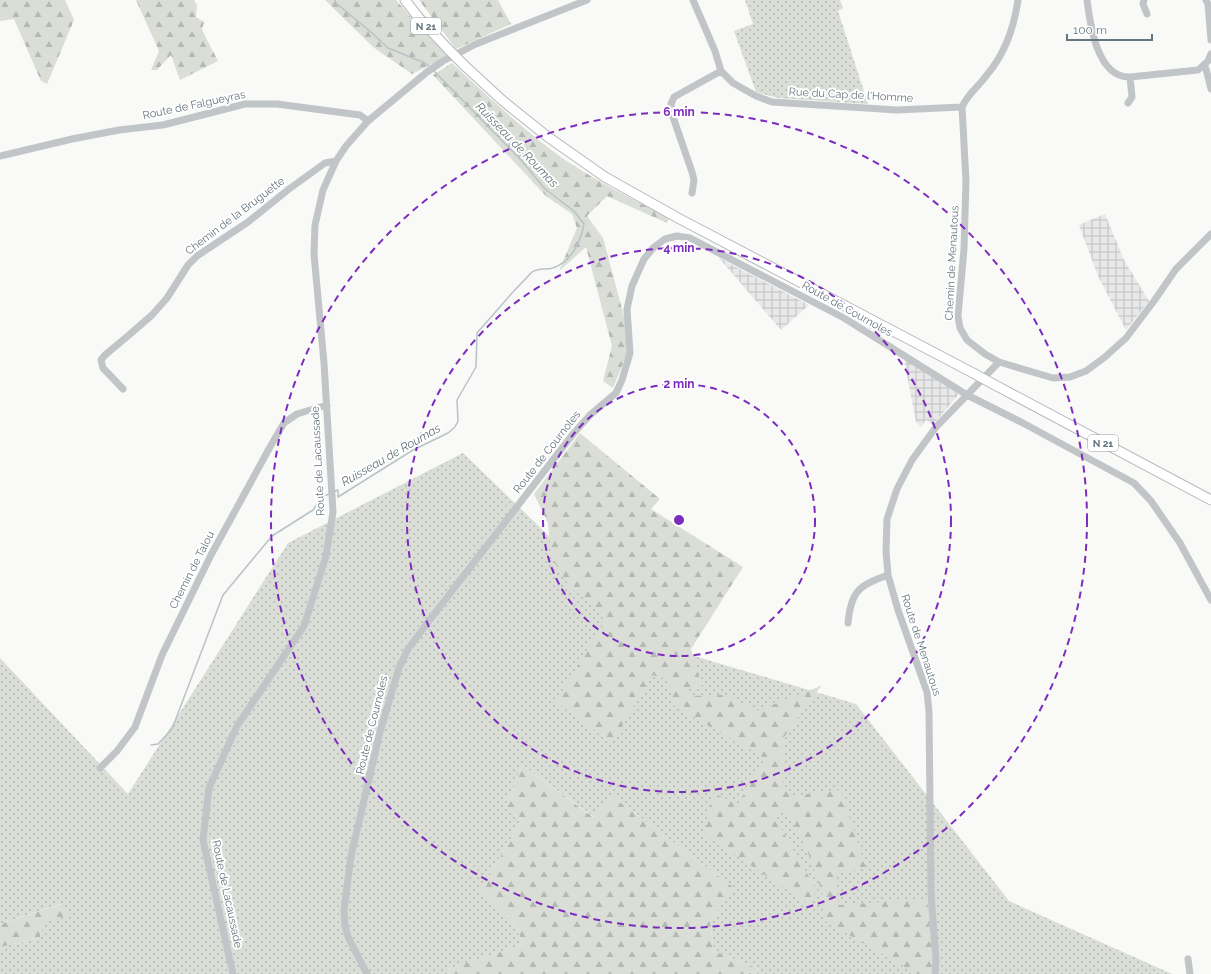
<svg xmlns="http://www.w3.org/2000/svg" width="1211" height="974" font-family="Raleway,sans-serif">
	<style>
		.industrial { fill: url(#industrial-grid) }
		.grass { fill: url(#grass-dots) }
		.forest { fill: url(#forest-firs) }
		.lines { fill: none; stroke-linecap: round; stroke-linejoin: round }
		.stream { stroke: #b8c3c7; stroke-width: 1.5 }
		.major-casing { stroke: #b4b9bc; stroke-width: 11 }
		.minor { stroke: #c1c5c8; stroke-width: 7 }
		.major { stroke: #fff; stroke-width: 9 }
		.major-bridge-casing { stroke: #b4b9bc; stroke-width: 11; stroke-linecap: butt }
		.major-bridge { stroke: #fff; stroke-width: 9 }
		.ring { fill: none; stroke: #7b2cbf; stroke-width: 2; stroke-dasharray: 7 5 }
		.labels { text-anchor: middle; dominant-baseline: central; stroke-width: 4; stroke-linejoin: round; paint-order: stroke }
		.shield { fill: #fff; stroke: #949fa5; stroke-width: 1 }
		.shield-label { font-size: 10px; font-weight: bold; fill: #66767f }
		.street-label { font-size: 11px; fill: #66767f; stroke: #fff }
		.water-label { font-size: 12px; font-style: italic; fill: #627479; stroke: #fff }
		.centre { fill: #7b2cbf; stroke: #fff; stroke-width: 2 }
		.ring-label { font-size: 12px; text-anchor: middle; font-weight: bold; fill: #7b2cbf; stroke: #fff; stroke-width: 4; stroke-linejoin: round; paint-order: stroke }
	</style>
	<defs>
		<pattern id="industrial-grid" width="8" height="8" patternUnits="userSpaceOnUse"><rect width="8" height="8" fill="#e7e8e7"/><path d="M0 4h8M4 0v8" fill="none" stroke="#bfc1c0"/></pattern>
		<pattern id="grass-dots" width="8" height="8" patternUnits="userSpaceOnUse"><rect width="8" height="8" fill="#daded7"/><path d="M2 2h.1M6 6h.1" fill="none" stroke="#b5b9b4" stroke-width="1.8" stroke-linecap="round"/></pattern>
		<pattern id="forest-firs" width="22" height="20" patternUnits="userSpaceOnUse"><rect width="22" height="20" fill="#daded7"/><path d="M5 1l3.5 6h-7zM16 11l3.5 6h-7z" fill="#b5b9b4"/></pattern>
	</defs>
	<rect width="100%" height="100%" fill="#f9f9f7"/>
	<path class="industrial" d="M1105,214l19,46 25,41 -23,29 -28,-54 -19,-51z
		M719,258l90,47 -28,25z
		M904,359l55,35 -26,31 -7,-5 -5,7 -5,-5z"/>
	<path class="grass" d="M745,0h95l3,8 -5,3 30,93 -90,-6 -22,-6 -22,-61 19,-7z
		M463,453l201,194 192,57 153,197 163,73h-427l14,-5 -45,-18 -4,-29 23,-35 -120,-90 -19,20 -72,-52 -17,43 17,11 -41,72 30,28 13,25 -76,25 1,5h-449v-27l40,-9 3,-15 18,-19 -61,20v-266l128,136 160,-251z"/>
	<path class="forest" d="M0,0h65l9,20 -27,64 -6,-3 -27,-62 -14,2z
		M136,0h58l3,5 -1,12 8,5 -2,7 4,9 12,23 -38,19 -9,-25 -14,15h-6l8,-19z
		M325,0h71l20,23 32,33 -36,18 -39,-27z
		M419,0h79l13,24 -55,25z
		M452,63c36,33 73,69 113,97 33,22 69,40 104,58l-2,5 -60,-27 -20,20 16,22 22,82 2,34 -14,34 -10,-7 9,-35 -26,-99 -27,24 18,-43 -5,-14 -26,-18 -113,-121z
		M580,433l80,66 -9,10 92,58 -52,82 11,38 -13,2 2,7 31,-1 11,3 23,13 65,-25 -37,51 -2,45 10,14 49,-6 25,78 -31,6 4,31 88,-6 6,62 -1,13h-15l-94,-54 -1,-29 -15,-41 -18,-37 -7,-5 -7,10 41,71 -6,16 -105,-70 8,-42 25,11 27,-46 -91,-52 -6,-27 -16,-4 -40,68 -56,-41 51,-85 -38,-31 -18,-30 -3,-33 -14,-29z
		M522,765l71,52 20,-20 120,90 -23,35 4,29 45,18 -14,5h-296l-1,-5 76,-25 -13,-25 -30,-28 41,-72 -17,-11z
		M62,904l6,11 -25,8 -3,15 -40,9v-23z"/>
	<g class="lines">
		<path class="stream" d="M335,0l1,3 36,30 16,15 37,15 5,4
			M335,491l3,-1v7l75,-47 35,-17 7,-6 3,-6 -1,-21 19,-33 1,-34 35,-40 20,-21c6,-4 14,-2 21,-4 18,-6 28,-27 31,-44l-10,-13 -29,-22 -24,-29 -87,-89
			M151,745l7,-1 14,-15 51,-134 49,-59 41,-26 9,-13 7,-3"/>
		<defs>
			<path id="major" d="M405,0l14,18 30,32
				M464,65l39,36 45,36 57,40 73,41 295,155
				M995,385l216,115"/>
		</defs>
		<use href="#major" class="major-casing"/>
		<path class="minor" d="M693,0l22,51 6,20 12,12 23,13 16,6 125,8 65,-3c6,-13 16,-20 24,-31 19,-22 28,-48 32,-76
			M1087,0c3,24 10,78 43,77l68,-7 10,-9 3,-7
			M1144,0l-1,4 4,10
			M1206,0l2,4 3,36
			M1204,65l2,4 5,20
			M1128,103l4,-6 -2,-20
			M962,107l4,74 -2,68 -6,67 2,12 7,12 18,14 14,8 54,16 17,-1 16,-6 19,-14 21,-19 28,-37 22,-32 35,-35
			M0,156l72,-17 47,-9 44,-5 82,-21h32l83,11 8,6
			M692,193l2,-13 -2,-8 -19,-55 -2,-13 3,-7 47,-26
			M123,389l-20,-21 -2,-8 4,-5 24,-20 23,-20 15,-17 21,-33 9,-9 51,-34 41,-33 36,-26 11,-2
			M848,623c3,-33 12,-38 40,-48
			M100,768l17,-17 18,-24 27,-72 49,-100 59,-108 14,-24 13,-9 30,-9
			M1188,959l2,15
			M233,974l-30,-134 6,-52 28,-62 67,-100 22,-70 7,-44 -9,-149 -10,-109 1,-29 8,-35 13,-29 10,-15 22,-25 59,-49 16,-11 33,-17 111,-44
			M367,974l-19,-37 -3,-12 -1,-15 7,-54 29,-124 19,-64 9,-19 20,-27 145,-188 17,-19 26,-22 6,-13 8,-27 -3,-44 5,-23 12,-27 10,-12 11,-8 12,-3 13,2 154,80 123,77 54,27 113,61 17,18 29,42 31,57
			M935,974l1,-14 -5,-66 -2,-182 -2,-20 -29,-82 -10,-35 -2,-24 1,-32 10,-30 15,-29 24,-33 63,-65"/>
		<use href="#major" class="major"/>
		<defs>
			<path id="major-bridge" d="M449,50l15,15
				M973,373l22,12"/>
		</defs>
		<use href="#major-bridge" class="major-bridge-casing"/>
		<use href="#major-bridge" class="major-bridge"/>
	</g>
	<g class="ring">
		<circle cx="679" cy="520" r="136"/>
		<circle cx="679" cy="520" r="272"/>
		<circle cx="679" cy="520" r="408"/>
	</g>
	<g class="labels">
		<g class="shield">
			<rect x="411" y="18" width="30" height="16" rx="3"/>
			<rect x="1088" y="435" width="30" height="16" rx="3"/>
		</g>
		<g class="shield-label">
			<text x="426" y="26">N 21</text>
			<text x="1103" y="443">N 21</text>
		</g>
		<g class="street-label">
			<text transform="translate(851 95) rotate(3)">Rue du Cap de l'Homme</text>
			<text transform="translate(194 105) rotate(-12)">Route de Falgueyras</text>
			<text transform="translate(235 216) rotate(-37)">Chemin de la Bruguette</text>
			<text transform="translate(952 263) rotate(-87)">Chemin de Menautous</text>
			<text transform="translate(847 309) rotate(29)">Route de Cournoles</text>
			<text transform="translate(547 452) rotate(-52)">Route de Cournoles</text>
			<text transform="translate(318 461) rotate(-93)">Route de Lacaussade</text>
			<text transform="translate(192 570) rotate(-63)">Chemin de Talou</text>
			<text transform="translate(921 645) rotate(72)">Route de Menautous</text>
			<text transform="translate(372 725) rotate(-76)">Route de Cournoles</text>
			<text transform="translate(227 894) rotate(78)">Route de Lacaussade</text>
		</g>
		<g class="water-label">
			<text transform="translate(517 145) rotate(46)">Ruisseau de Roumas</text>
			<text transform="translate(391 455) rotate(-30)">Ruisseau de Roumas</text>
		</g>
	</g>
	<circle cx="679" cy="520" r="6" class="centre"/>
	<g class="ring-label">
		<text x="679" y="116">6 min</text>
		<text x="679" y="252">4 min</text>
		<text x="679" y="388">2 min</text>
	</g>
	<path d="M1067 34v6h85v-6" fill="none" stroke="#66767f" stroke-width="2"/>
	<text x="1073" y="34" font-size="12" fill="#66767f" stroke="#ffffff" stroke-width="3" paint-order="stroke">100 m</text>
</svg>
